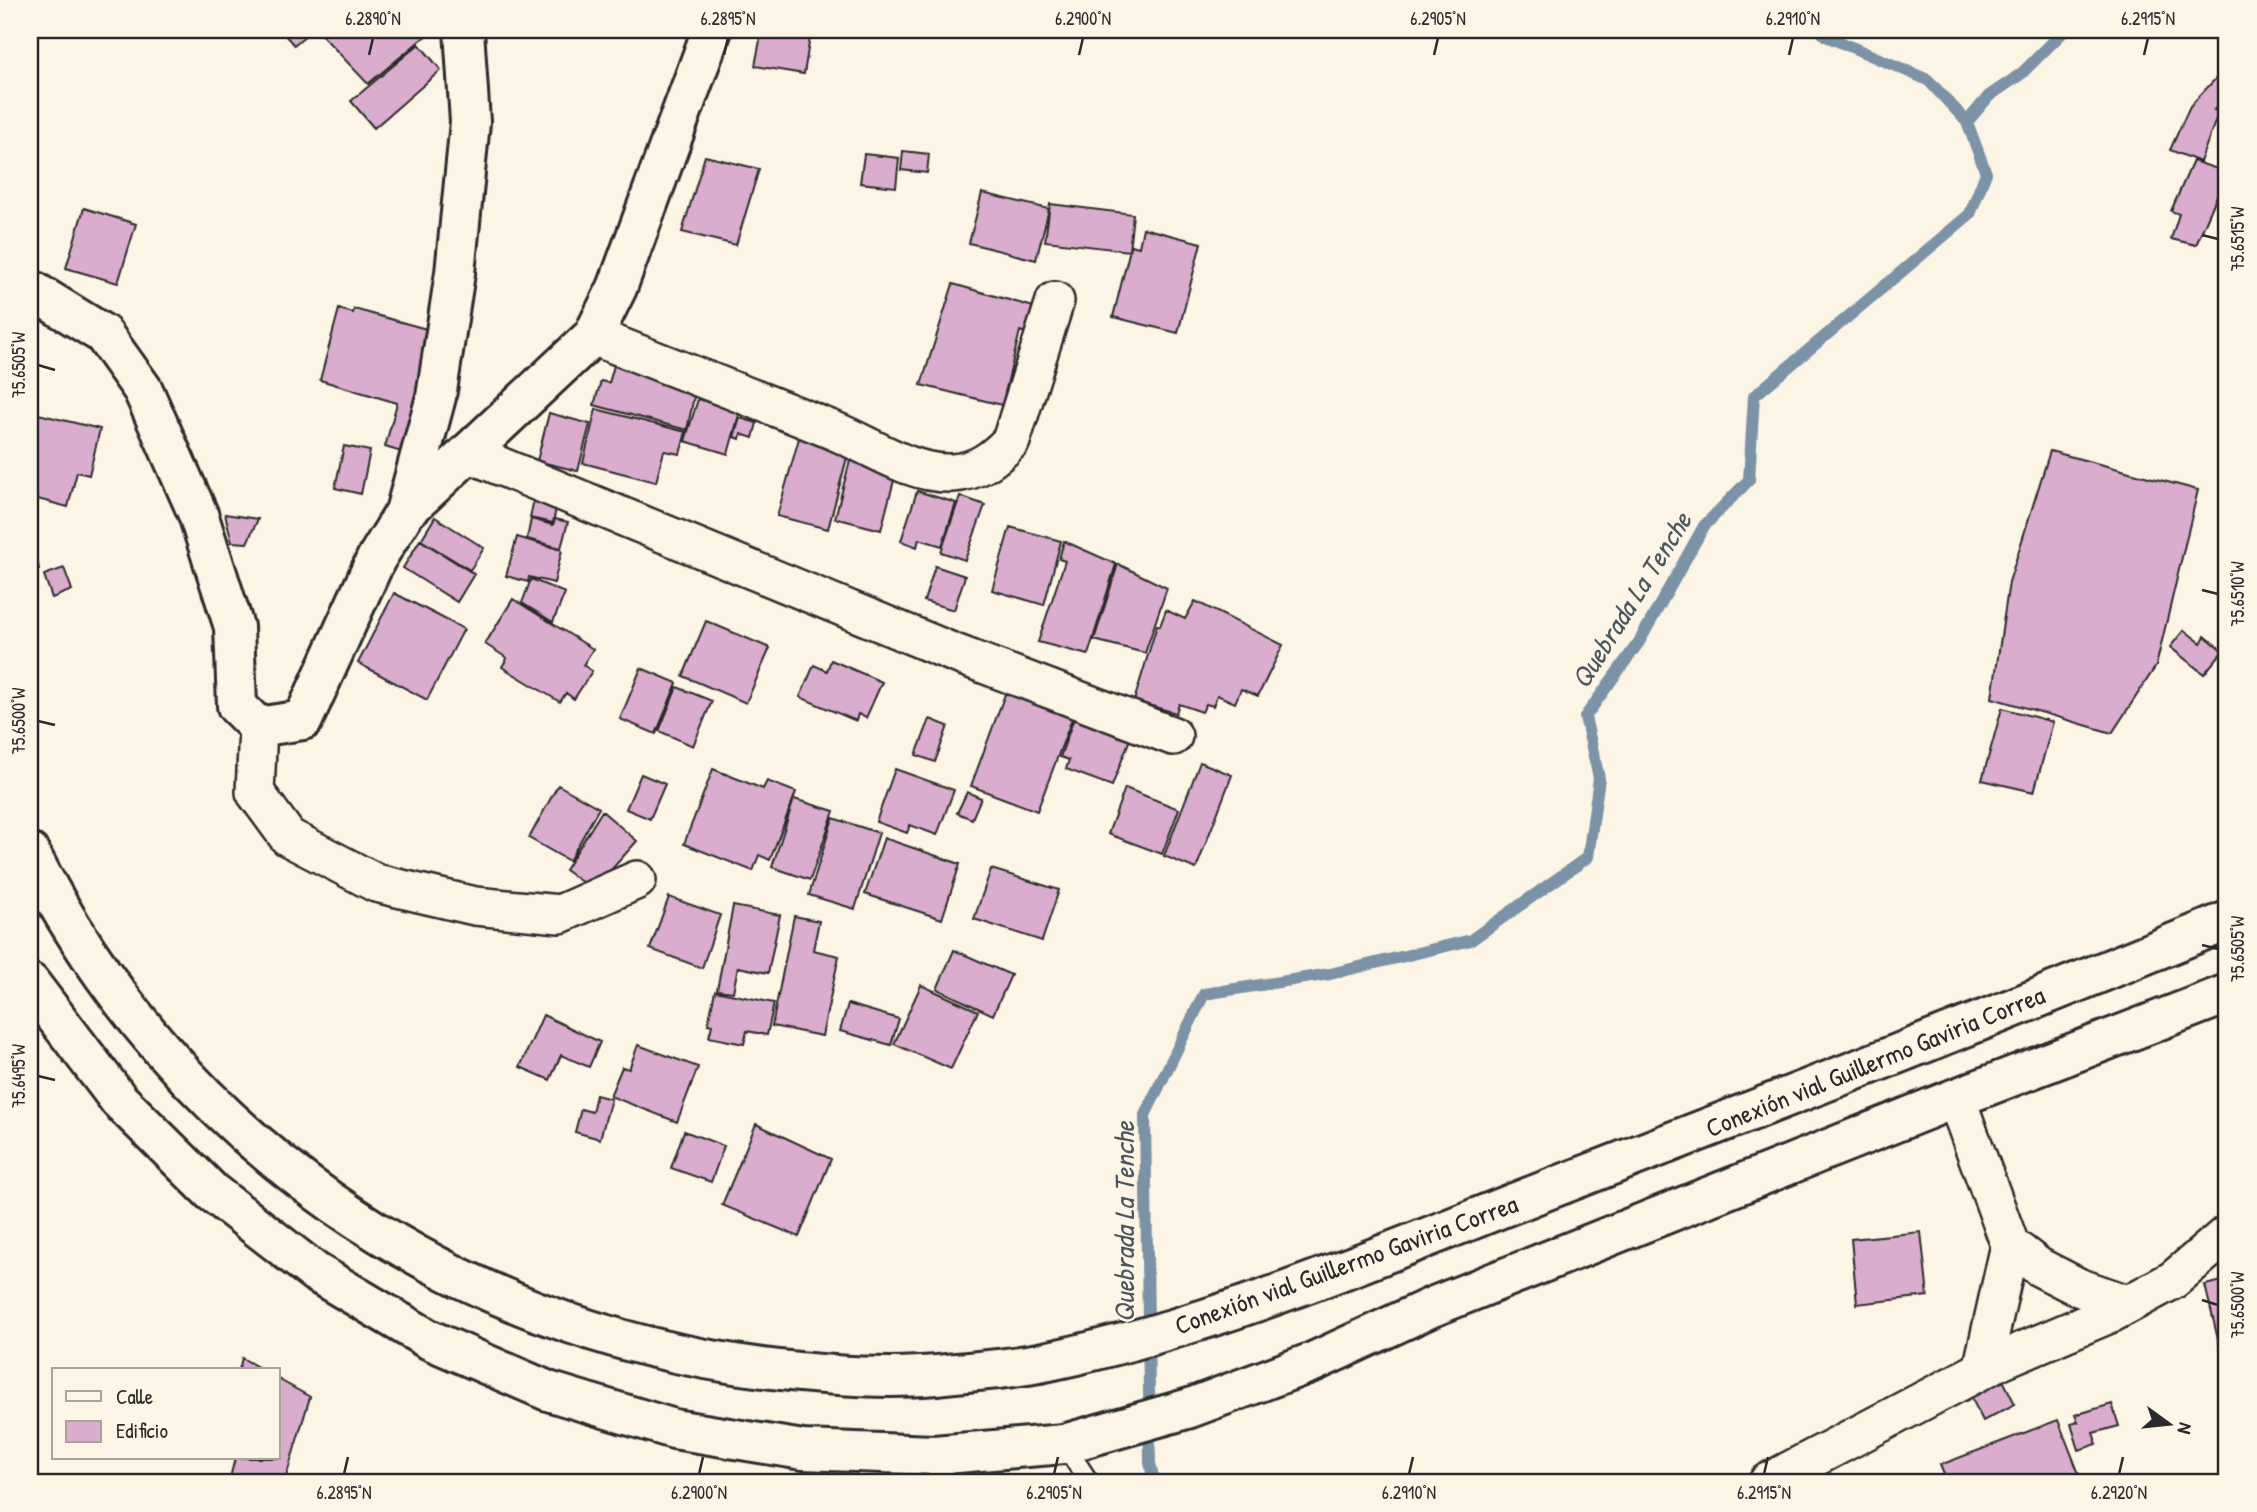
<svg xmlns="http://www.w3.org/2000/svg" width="2257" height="1512" font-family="'Patrick Hand',sans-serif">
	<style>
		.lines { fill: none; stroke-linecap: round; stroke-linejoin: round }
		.stream { stroke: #7b92a7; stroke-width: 12 }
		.building { fill: #daacce; stroke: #2b2b2b; stroke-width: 2 }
		.lane-casing { stroke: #2b2b2b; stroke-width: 23 }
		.street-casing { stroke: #2b2b2b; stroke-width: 42 }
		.secondary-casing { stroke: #2b2b2b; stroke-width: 44 }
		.highway-casing { stroke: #2b2b2b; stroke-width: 44 }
		.lane { stroke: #fcf5e5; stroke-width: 18 }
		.street { stroke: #fcf5e5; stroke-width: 37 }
		.secondary { stroke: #fcf5e5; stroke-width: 38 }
		.highway { stroke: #fcf5e5; stroke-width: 38 }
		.ticks { fill: none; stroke: #2b2b2b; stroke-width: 2.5 }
		.labels { text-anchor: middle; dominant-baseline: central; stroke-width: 5; stroke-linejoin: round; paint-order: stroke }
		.street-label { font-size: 26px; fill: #2b2b2b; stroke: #fcf5e5 }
		.water-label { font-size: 28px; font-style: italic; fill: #4c565e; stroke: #fcf5e5 }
		.neatline { fill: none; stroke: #2b2b2b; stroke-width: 2.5 }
		.ticks-label { font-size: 18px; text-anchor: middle; fill: #2b2b2b }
	</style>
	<rect width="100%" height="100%" fill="#fcf5e5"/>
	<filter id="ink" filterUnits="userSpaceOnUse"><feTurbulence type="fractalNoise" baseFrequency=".0143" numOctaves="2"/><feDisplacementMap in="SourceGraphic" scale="14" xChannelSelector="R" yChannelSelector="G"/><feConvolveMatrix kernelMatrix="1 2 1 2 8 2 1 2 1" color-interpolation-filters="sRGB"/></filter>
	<g filter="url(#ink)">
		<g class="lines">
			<path class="stream" d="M1967,122l22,-26 32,-22 44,-44
				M1154,1482l-4,-19 -5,-348 59,-121 126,-20 141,-34 117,-83 11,-79 -14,-61 54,-75 65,-116 45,-46 5,-84 216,-182 16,-41 -19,-51 -39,-42 -102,-44 -6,-6"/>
		</g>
		<path class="building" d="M280,30h32l-18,15z
			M317,30h107l4,4 -60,50z
			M762,30h49l-7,44 -49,-8z
			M419,44l22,26 -67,58 -23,-27z
			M2218,76l9,7v10l-13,17 5,1 -19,51 -30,-12 20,-44z
			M903,151l26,3 -2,19 -26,-3z
			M864,154l35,4 -3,29 -36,-4z
			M705,156l54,13 -23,76 -54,-13z
			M2193,161l34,11 -31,73 -25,-6 8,-25 -8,-3z
			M982,193l67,16 -13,51 -67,-17z
			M1050,204l83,10 -4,37 -84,-10z
			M84,208l52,16 -18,59 -52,-15z
			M1143,228l58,15 -23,90 -65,-16 18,-72 8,2z
			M953,284l84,24 -8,26 -9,-3 -18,74 -81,-20z
			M339,309l14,4 1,-4 87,24 -33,121 -23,-7 12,-44 -77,-23z
			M615,362l80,30 -8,38 -93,-25 7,-24 8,2z
			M698,399l42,12 -12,43 -43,-13z
			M596,409l90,23 -6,22 -16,-3 -8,31 -73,-19z
			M30,412l70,17 -11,46 -12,-3 -9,35 -38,-10z
			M549,413l41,11 -12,47 -41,-10z
			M740,418l17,5 -4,15 -12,-4 -1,5 -6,-2z
			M801,431l48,19 -21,79 -51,-13z
			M344,446l26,5 -9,43 -26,-6z
			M2050,451l148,39 -42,176 -44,67 -120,-35 17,-116z
			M852,453l46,12 -17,65 -46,-12z
			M917,491l39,12 -14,43 -23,-7 -2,8 -16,-6z
			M960,496l25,9 -20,55 -24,-8z
			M534,499l23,5 -4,19 -23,-5z
			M225,514l33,5 -11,24 -15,-1z
			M435,517l49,31 -14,22 -49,-30z
			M531,519l22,6 2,-6 13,3 -7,26 -34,-9z
			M1010,527l51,14 -17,64 -52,-15z
			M30,535l9,34 -9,3z
			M517,537l45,13 -8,33 -25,-6 -1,5 -22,-6z
			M420,540l54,34 -17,28 -54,-34z
			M1064,541l52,23 -28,91 -50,-13 27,-81 -6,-2z
			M1118,564l49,24 -22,65 -51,-13z
			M935,566l30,10 -11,34 -30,-9z
			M64,568l8,22 -20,8 -8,-23z
			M531,579l34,14 -12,29 -31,-19z
			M394,593l70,36 -37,71 -69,-37z
			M513,599l80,50 -10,16 9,6 -18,28 -8,-6 -6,9 -58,-35 5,-9 -22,-14z
			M1195,601l88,44 -25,51 -17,-7 -6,14 -18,-8 -4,11 -7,-2 -4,8 -23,-8 -3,9 -42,-12 23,-76 3,1 6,-16 19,9z
			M706,621l64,27 -24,55 -63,-27z
			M2184,630l17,13 4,-7 18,15 -19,23 -34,-27z
			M831,660l51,22 -16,36 -8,-4 -2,7 -56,-24 14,-32 13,6z
			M641,668l36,15 -21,51 -36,-15z
			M1008,686l67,25 -38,100 -66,-25z
			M677,687l35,14 -19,45 -34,-15z
			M2002,708l51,14 -19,70 -52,-12z
			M1077,710l56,21 -21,55 -46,-17 3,-9 -9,-3z
			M930,719l18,7 -13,36 -19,-7z
			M1200,762l32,13 -36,94 -32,-13z
			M713,769l50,20 4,-8 29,11 -26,68 -11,-5 -6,16 -69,-27z
			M895,769l59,21 -17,45 -27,-10 -3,8 -31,-11z
			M641,774l24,10 -15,35 -24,-10z
			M558,785l41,23 -30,53 -40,-23z
			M1125,788l54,21 -17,45 -54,-20z
			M967,792l14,6 -9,21 -15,-6z
			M794,799l40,12 -24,69 -38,-13z
			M602,811l35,30 -44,49 -28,-20z
			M833,818l46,15 -24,76 -46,-14z
			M884,838l76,26 -18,55 -77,-25z
			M991,869l68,21 -17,51 -68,-22z
			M669,897l51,18 -18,53 -52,-19z
			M733,906l47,9 -12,58 -30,-6 -5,25 -16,-2z
			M794,916l25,5 -6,29 26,6 -17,80 -50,-10z
			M954,950l57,25 -18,40 -56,-26z
			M921,985l57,26 -27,58 -57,-25z
			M715,991l59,12 -7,32 -20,-4 -3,13 -35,-7 3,-12 -4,-1z
			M848,1004l51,15 -8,26 -51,-14z
			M543,1015l57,27 -11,25 -28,-12 -11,25 -30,-13z
			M638,1045l60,22 -21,55 -67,-26 12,-29 7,2z
			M596,1095l15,4 -11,40 -25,-7 6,-23 11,3z
			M756,1124l75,35 -32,78 -77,-32z
			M684,1131l40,15 -13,36 -40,-14z
			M1921,1232l7,64 -71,8 -6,-65z
			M2227,1280v97l-22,-92z
			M242,1358l21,12h-24z
			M278,1379l32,18 -24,80 11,5h-68l6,-24h43z
			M2003,1380l12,24 -32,17 -12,-24z
			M2112,1404l7,22 -26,7 4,11 -18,6 -8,-26 7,-2 -3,-7z
			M2058,1420l21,54 -22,8h-110l-7,-17z"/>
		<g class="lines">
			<defs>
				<path id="lane" d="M1064,1444l25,38"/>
				<path id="street" d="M593,336c81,32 163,63 244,96 36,15 75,43 115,41 25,-1 43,-15 59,-32l44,-140
					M468,453l484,199 221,84
					M258,727l-3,65 33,45 88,46 99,23 85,8 77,-34
					M1956,1098l54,147 29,22 39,20 49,17
					M1982,1370l28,-125
					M1768,1482l233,-122 111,-47 61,-33 54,-46"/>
				<path id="secondary" d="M30,289l73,45 40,56 55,124 36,113 3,79 21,21 45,-7 73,-161 29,-47 188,-176 24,-48 95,-258
					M405,512l31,-115 19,-124 15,-151 -6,-92"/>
				<path id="highway" d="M30,853c144,285 417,475 733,515 57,7 117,12 174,7 37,-4 76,-6 112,-14 174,-37 341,-110 506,-174 225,-87 450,-174 672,-266
					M30,983l89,117 93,92 103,80 113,67 120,52 126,38 129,21 131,5 130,-11 126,-36 123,-46 119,-55 524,-209 271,-104"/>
			</defs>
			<use href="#lane" class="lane-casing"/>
			<use href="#street" class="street-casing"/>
			<use href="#secondary" class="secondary-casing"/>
			<use href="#highway" class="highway-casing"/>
			<use href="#lane" class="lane"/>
			<use href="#street" class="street"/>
			<use href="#secondary" class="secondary"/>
			<use href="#highway" class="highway"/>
		</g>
	</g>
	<path class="ticks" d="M369,55l4,-17M724,55l4,-17M1079,55l4,-17M1434,55l4,-17M1789,55l4,-17M2144,55l4,-17M2202,235l16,4M38,365l17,5M2202,590l16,4M38,721l17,4M2202,945l16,4M38,1076l17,4M2202,1300l16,5M344,1474l4,-17M699,1474l4,-17M1054,1474l4,-17M1409,1474l4,-17M1764,1474l4,-17M2119,1474l4,-17"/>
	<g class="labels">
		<g class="street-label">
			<text transform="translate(1875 1061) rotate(-22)">Conexión vial Guillermo Gaviria Correa</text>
			<text transform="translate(1346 1264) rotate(-20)">Conexión vial Guillermo Gaviria Correa</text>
		</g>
		<g class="water-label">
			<text transform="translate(1631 600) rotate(-58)">Quebrada La Tenche</text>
			<text transform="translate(1124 1222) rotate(-90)">Quebrada La Tenche</text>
		</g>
	</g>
	<rect width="2257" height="1512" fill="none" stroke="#fcf5e5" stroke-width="77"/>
	<rect x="52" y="1368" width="228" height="91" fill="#fcf5e5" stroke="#a8a49b" stroke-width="2"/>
	<rect x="66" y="1391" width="35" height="10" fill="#fcf5e5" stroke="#a8a49b" stroke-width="2"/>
	<text x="116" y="1404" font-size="21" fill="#2b2b2b">Calle</text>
	<rect x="66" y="1421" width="35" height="21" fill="#daacce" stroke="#a8a49b" stroke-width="2"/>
	<text x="116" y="1438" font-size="21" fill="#2b2b2b">Edificio</text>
	<g transform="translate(2169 1424) rotate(105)" stroke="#fcf5e5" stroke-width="5" paint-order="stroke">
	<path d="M0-5L12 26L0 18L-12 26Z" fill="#2b2b2b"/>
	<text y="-10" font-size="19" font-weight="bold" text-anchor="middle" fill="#2b2b2b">N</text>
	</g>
	<rect x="38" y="38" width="2180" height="1436" class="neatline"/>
	<g class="ticks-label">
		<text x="373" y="25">6.2890°N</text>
		<text x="728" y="25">6.2895°N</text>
		<text x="1083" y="25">6.2900°N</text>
		<text x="1438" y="25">6.2905°N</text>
		<text x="1793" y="25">6.2910°N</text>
		<text x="2148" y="25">6.2915°N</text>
		<text transform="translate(2238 239) rotate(-90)" y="6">75.6515°W</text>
		<text transform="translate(19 365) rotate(-90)" y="6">75.6505°W</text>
		<text transform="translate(2238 594) rotate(-90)" y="6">75.6510°W</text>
		<text transform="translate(19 721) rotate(-90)" y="6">75.6500°W</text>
		<text transform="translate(2238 949) rotate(-90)" y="6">75.6505°W</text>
		<text transform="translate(19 1076) rotate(-90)" y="6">75.6495°W</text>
		<text transform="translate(2238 1305) rotate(-90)" y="6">75.6500°W</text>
		<text x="344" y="1499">6.2895°N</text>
		<text x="699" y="1499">6.2900°N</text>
		<text x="1054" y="1499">6.2905°N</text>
		<text x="1409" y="1499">6.2910°N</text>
		<text x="1764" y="1499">6.2915°N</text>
		<text x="2119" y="1499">6.2920°N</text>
	</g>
</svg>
